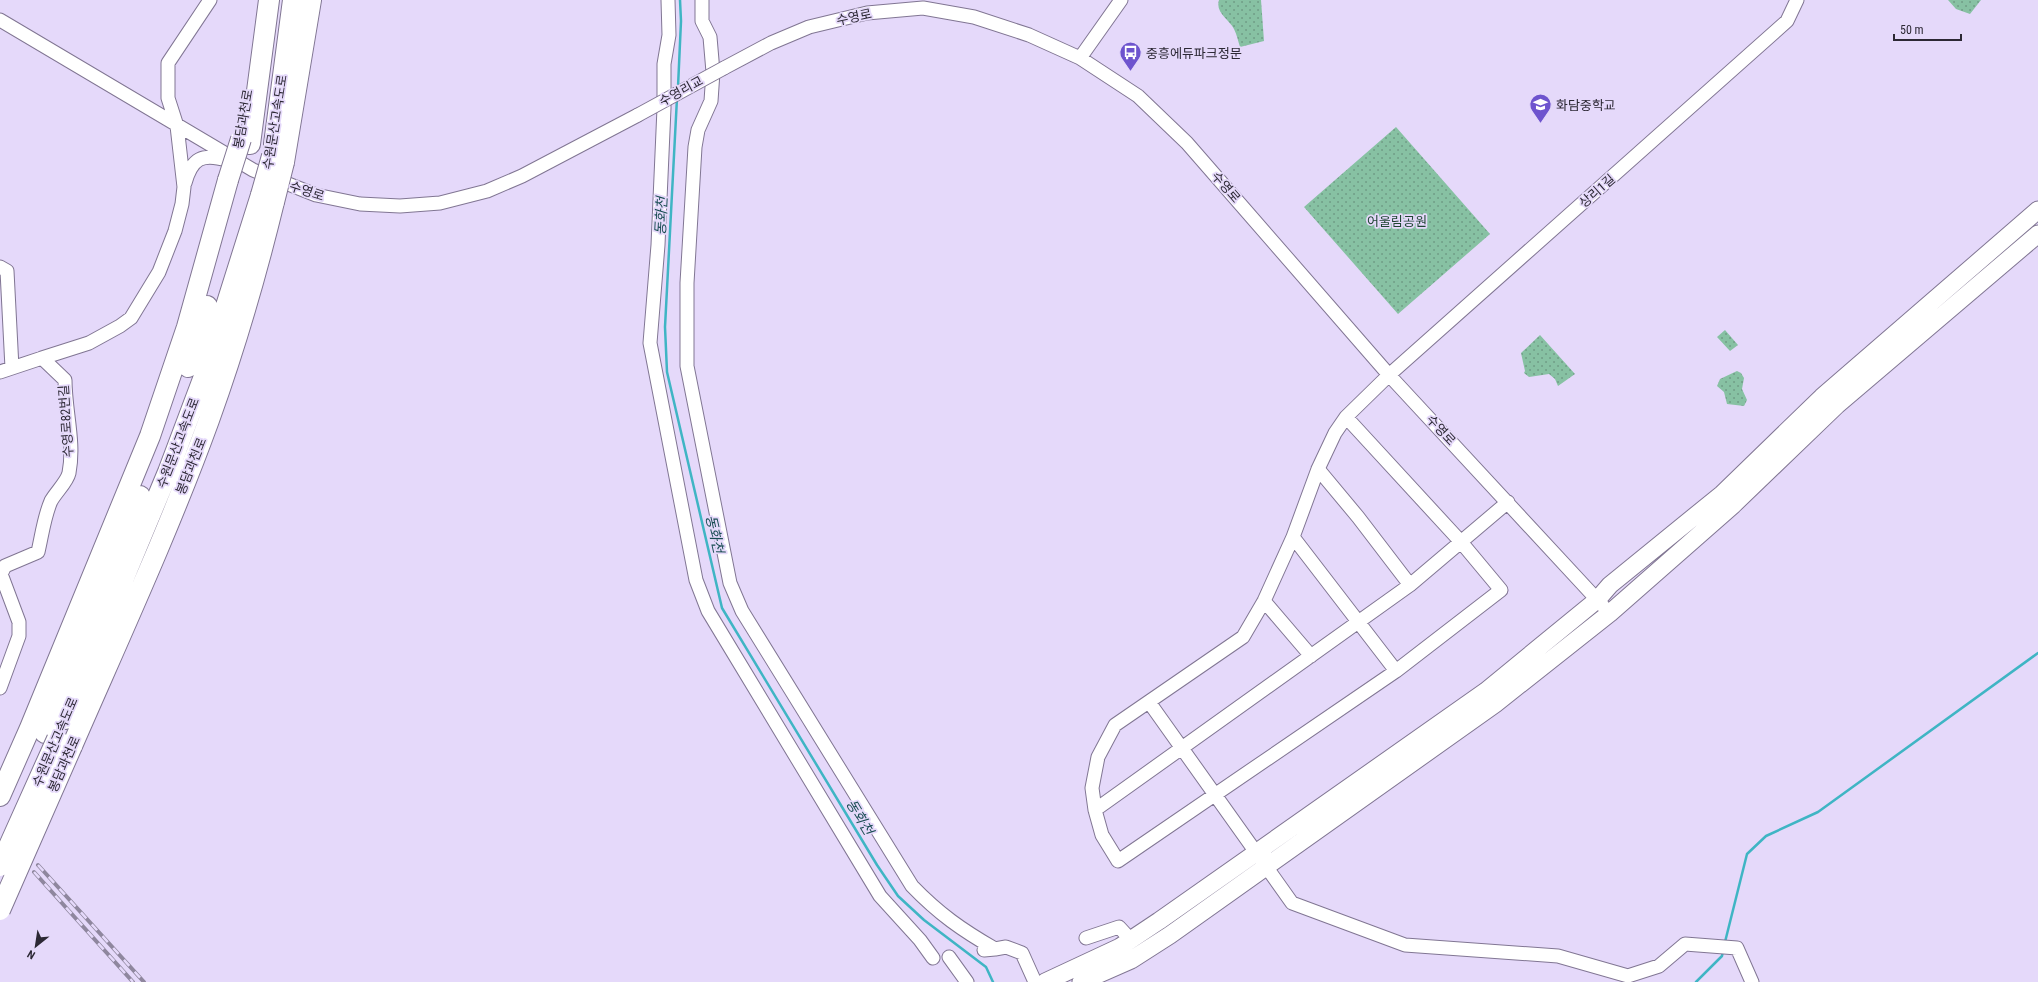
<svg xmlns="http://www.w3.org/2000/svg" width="2038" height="982" font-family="'Roboto Condensed','Noto Sans KR',sans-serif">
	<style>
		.park { fill: url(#park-dots) }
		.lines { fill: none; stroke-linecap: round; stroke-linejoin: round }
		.stream { stroke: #3fb5c4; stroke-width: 2.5 }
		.minor-casing { stroke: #817693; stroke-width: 15 }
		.major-casing { stroke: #817693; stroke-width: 19 }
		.highway-casing { stroke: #817693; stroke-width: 22 }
		.minor { stroke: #fff; stroke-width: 13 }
		.major { stroke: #fff; stroke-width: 17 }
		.highway { stroke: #fff; stroke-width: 20 }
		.rail-casing { stroke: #8f879e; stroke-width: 4 }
		.rail { stroke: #e5d9fa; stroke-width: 2.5; stroke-dasharray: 8; stroke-linecap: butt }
		.minor-bridge-casing { stroke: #817693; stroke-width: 15; stroke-linecap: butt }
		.highway-bridge-casing { stroke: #817693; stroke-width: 22; stroke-linecap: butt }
		.minor-bridge { stroke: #fff; stroke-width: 13 }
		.highway-bridge { stroke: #fff; stroke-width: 20 }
		.labels { text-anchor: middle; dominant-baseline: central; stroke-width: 3.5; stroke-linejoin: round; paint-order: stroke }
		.street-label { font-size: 13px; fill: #2c2834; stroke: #e5d9fa }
		.poi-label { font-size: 13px; fill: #2c2834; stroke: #e5d9fa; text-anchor: start }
		.park-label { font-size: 13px; fill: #1f4533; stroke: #e5d9fa }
		.water-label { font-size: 14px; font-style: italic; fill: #194c52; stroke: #e5d9fa }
	</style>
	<defs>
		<pattern id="park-dots" width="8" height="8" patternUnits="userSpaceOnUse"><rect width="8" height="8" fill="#87c1a3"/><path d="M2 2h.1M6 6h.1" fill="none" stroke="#6f9d86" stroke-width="1.8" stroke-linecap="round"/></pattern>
	</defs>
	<rect width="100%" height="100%" fill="#e5d9fa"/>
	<path class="park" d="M1219,0h42l3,41 -24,6c-2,-6 -3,-12 -6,-18 -5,-10 -19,-16 -15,-29z
		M1948,0h33l-11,14 -14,-5z
		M1396,127l94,107 -92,80 -94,-107z
		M1725,330l13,15 -8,6 -13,-14z
		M1540,335l35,39 -17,12 -3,-7 -6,-5 -20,3 -5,-4 1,-2 -4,-18z
		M1737,371l4,2 3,5 -2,11 5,11 -3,6 -17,-2 -3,-12 -7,-6 3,-7z"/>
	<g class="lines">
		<path class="stream" d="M678,87l3,-66 -1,-21
			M677,98l-12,229 2,45 55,236 155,257 21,31 26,24 62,47 7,15
			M1725,942l22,-88 19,-18 52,-24 220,-159
			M1696,982l26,-26 1,-5"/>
		<defs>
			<path id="minor" d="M668,0l1,35 -5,29v44l-6,137 -8,98 46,237 12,31 172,285 40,44 13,18
				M702,0v21l8,16 3,35 -2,29 -13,29 -3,17 -8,136v83l43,217 12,28 170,275c27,28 50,44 83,63l-11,1
				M0,20l253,150 63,25 44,9 40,2 40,-3 47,-12 35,-15 116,-61
				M1080,58l41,-58
				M724,68l47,-25 38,-16 58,-14 56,-5 51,9 55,18 51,23 58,38 49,47 202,232 214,231
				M185,183c7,-25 17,-30 42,-23
				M0,267l7,4 5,97
				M0,372l42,-14
				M1346,417l115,125 40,48 -105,81 -278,190 -16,-26 -7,-25 -3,-22 6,-31 17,-32 128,-88 21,-36 29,-64 25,-68 17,-36 11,-16 43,-42 398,-354 10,-21
				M1318,469l40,48 52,68
				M1293,537l103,134
				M1264,601l47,55
				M0,688l19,-52v-14l-18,-48 4,-8 33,-14c4,-17 6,-35 13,-51 5,-9 16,-19 18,-28 6,-31 -4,-62 -4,-93l-23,-22 47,-15 31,-17 11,-8 28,-46 16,-41 7,-27 2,-17 -7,-61 -9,-28v-35l42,-63
				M1149,702l143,201 113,42 153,11 70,20 31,-10 26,-22 52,4 15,34
				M1095,810l315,-225 98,-83
				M1086,938l33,-11 12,13
				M995,949l11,-2 16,6 13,29
				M949,957l18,25"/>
			<path id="major" d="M1045,982l75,-35 39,-26 327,-230 111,-91 13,-15 112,-91 100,-97 216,-187
				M1081,982l50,-22 39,-25 325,-231 115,-91 123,-108 104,-100 201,-171"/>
			<path id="highway" d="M250,144l19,-144
				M274,144l19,-144
				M284,162l27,-162
				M188,367l12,-33 7,-28
				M65,719l103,-247 35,-93 58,-184
				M45,733l95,-237
				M72,746c47,-108 97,-216 137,-326 26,-72 47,-144 65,-218
				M0,796l30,-68 120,-292 37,-109 41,-147"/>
		</defs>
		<use href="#minor" class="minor-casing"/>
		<use href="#major" class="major-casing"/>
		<use href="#highway" class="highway-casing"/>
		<use href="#minor" class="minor"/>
		<use href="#major" class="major"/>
		<use href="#highway" class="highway"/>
		<defs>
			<path id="rail" d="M38,865l106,117
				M34,872l99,110"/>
		</defs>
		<use href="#rail" class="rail-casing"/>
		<use href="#rail" class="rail"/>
		<defs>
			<path id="minor-bridge" d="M638,115l86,-47"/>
			<path id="highway-bridge" d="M228,180l13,-41
				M261,195l11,-39
				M274,202l10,-40
				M0,866l57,-127
				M0,910l72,-164"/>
		</defs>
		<use href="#minor-bridge" class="minor-bridge-casing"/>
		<use href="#highway-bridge" class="highway-bridge-casing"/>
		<use href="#minor-bridge" class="minor-bridge"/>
		<use href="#highway-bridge" class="highway-bridge"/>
	</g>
	<defs>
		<symbol id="bus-pin" viewBox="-11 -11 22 30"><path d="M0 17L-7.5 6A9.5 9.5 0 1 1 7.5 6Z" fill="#6e54ce" stroke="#e5d9fa"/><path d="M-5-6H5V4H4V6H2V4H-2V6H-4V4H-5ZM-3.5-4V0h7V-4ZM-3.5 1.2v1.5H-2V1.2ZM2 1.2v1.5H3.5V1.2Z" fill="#fff"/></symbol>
		<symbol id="school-pin" viewBox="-11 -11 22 30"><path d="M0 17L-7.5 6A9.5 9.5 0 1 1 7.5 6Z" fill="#6e54ce" stroke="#e5d9fa"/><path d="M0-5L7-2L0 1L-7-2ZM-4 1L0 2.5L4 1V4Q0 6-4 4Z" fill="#fff"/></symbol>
	</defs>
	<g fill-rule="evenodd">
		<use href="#bus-pin" x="1118" y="40" width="25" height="34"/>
		<use href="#school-pin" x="1528" y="92" width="25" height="34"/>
	</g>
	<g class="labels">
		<g class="street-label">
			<text transform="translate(854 17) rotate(-12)">수영로</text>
			<text transform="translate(681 91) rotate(-29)">수영리교</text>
			<text transform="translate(243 119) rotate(-80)">봉담과천로</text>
			<text transform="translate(275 122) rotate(-81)">수원문산고속도로</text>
			<text transform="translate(1226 187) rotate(49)">수영로</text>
			<text transform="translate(307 191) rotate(18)">수영로</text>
			<text transform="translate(1597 191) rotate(-41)">상리1길</text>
			<text transform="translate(66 421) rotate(-94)">수영로82번길</text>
			<text transform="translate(1441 430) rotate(47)">수영로</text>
			<text transform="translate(178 443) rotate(-69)">수원문산고속도로</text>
			<text transform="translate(191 466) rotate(-68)">봉담과천로</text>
			<text transform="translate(55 742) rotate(-67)">수원문산고속도로</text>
			<text transform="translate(64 764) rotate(-66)">봉담과천로</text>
		</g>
		<g class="poi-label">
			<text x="1146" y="53">중흥에듀파크정문</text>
			<text x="1556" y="105">화담중학교</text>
		</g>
		<g class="park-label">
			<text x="1397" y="221">어울림공원</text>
		</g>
		<g class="water-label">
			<text transform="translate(661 216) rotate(-87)">동화천</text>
			<text transform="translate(715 534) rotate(77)">동화천</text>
			<text transform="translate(860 817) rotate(59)">동화천</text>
		</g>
	</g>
	<g transform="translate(36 946) rotate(210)" stroke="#e5d9fa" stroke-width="3" paint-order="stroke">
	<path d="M0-3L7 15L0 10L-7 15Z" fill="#2c2834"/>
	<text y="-6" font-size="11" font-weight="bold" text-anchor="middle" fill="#2c2834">N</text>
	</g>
	<path d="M1894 34v6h67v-6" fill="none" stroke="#2c2834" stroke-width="2"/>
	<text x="1900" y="34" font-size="12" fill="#2c2834" stroke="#e5d9fa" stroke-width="3" paint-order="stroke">50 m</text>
</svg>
